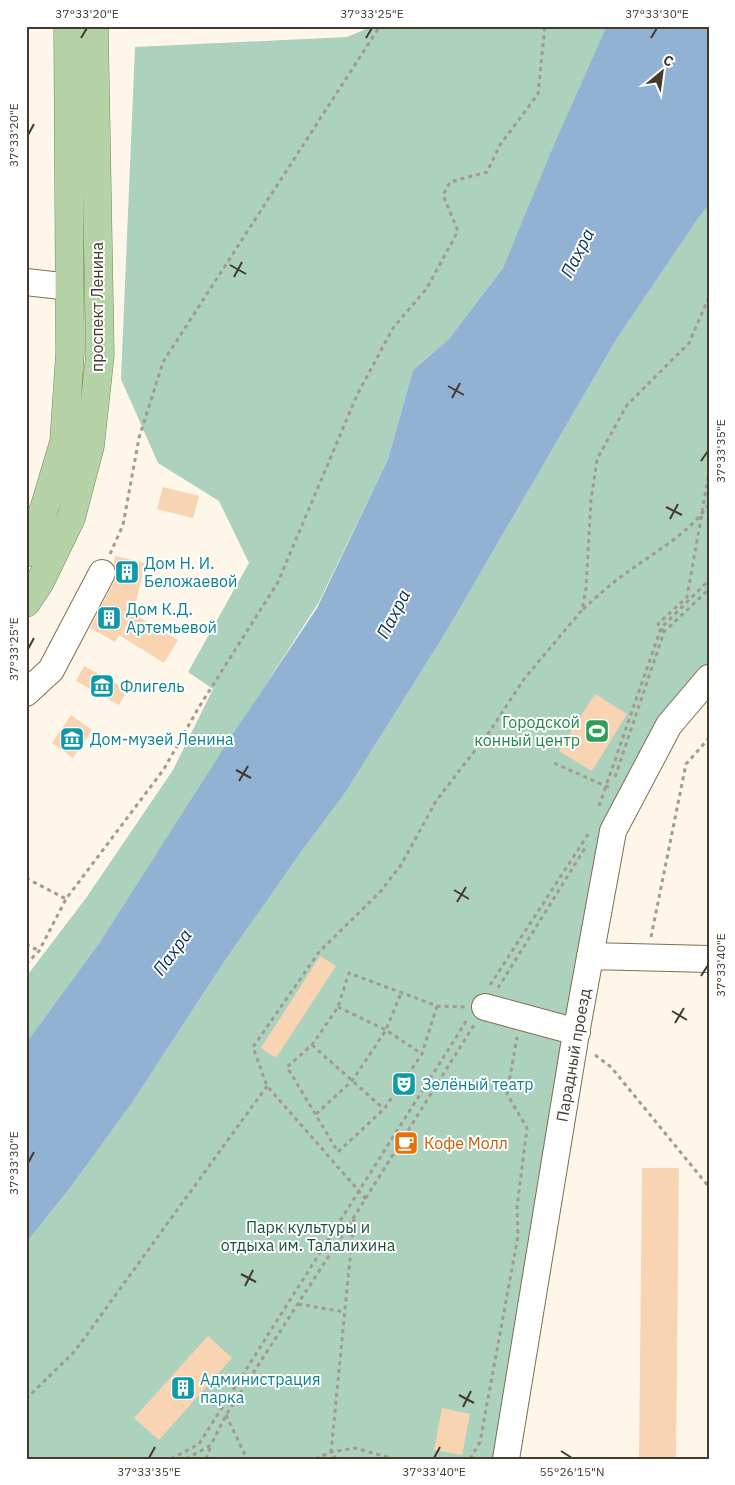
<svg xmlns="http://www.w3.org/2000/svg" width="735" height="1485" font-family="'IBM Plex Sans',sans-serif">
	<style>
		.green { fill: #acd1bc }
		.water { fill: #92b2d4 }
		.building { fill: #f9d4b3 }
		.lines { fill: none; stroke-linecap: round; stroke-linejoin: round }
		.minor-casing { stroke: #806e51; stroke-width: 28 }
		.major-casing { stroke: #6f8b57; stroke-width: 29 }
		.path { stroke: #a39b8e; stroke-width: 3; stroke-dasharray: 4 4; stroke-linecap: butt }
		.minor { stroke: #fff; stroke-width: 26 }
		.major { stroke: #b6d3a7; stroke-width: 28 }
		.ticks { fill: none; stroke: #433b2e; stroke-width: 2 }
		.labels { text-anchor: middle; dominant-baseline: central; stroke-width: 4; stroke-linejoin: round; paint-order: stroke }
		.street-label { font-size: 16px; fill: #433b2e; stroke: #fff }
		.culture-label { font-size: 16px; fill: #0d838f; stroke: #fff; text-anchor: start }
		.leisure-label { font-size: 16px; fill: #27864d; stroke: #fff; text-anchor: end }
		.food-label { font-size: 16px; fill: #c56008; stroke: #fff; text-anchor: start }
		.park-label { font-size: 16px; fill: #1a5037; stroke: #fff }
		.water-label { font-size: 18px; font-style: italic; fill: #0b2f50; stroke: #fff }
		.neatline { fill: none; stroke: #433b2e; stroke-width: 2 }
		.ticks-label { font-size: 12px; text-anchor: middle; fill: #433b2e }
	</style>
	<rect width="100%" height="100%" fill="#fef6e9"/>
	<path class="green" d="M373,26h237l-107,242 -55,72 -35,30 -25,89 -69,143 -219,340 -74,101v-66l60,-79 87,-128 40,-81 -25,-17 61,-109 -30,-62 -61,-38 -37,-84 14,-332 212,-10z
		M709,205v463l-107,167 -108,624h-468v-216l44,-55 62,-85 92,-141 77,-110 44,-59 101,-161 170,-292 83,-123z"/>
	<path class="water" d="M607,26h102v179l-10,12 -83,123 -170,292 -101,161 -44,59 -77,110 -92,141 -62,85 -44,55v-200l74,-101 133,-208 84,-126 71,-149 25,-89 35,-30 55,-72 51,-123z"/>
	<path class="building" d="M163,487l36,9 -6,22 -36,-9z
		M115,556l30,7 -10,44 -3,6 46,27 -14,23 -45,-28 -4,7 -25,-14 25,-48 2,-8 -3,-8z
		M84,666l44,24 -9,15 -43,-24z
		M595,694l32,20 -35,57 -33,-20z
		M71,715l21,15 -19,28 -21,-15z
		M320,956l16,10 -60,92 -15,-10z
		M642,1168h37l-3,291h-37z
		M208,1336l24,22 -73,82 -25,-22z
		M442,1408l28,6 -8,41 -28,-5z"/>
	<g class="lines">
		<defs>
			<path id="minor" d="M26,282l44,5
				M26,693l25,-23 51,-97
				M590,956l119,3
				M485,1007l92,25
				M506,1459l69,-420 38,-208 56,-106 40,-47"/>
			<path id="major" d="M26,553l18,-44 20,-67 6,-89 -2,-327
				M26,603l14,-21 31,-64 19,-72 10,-91 -6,-329"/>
		</defs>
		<use href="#minor" class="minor-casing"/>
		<use href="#major" class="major-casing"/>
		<path class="path" d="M110,554l13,-29 16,-87 24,-76 217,-336
			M583,609c14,-12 27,-25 42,-35 28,-21 65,-41 84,-70
			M664,632l-6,-8 29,-27 22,-124
			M554,763l56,25
			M615,777l49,-145 45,-43
			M599,806l62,-178 48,-48
			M26,878l40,21
			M651,937l35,-173 23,-26
			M26,944l13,7
			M26,964l13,-13 27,-52 98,-130 35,-62 79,-125 79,-187 36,-67 34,-40 31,-57 -15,-36 7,-13 37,-10 13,-27 38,-51 7,-68
			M490,985l99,-152
			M498,988l89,-143
			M437,1006l-15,48 -38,55 -46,43 -51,-85 25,-22 26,-38 11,-34 88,33 28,1
			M338,1007l48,23 36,24
			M312,1045l72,64
			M595,1055l16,12 98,120
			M316,1114l36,-33 34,-51 15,-37
			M366,1199l-99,-113 -14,-39 66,-95 62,-61 20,-26 35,-64 54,-70 34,-52 58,-69 4,-22 5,-88 6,-41 30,-54 62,-62 20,-46
			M298,1304l47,8
			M26,1399l49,-48 192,-265
			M226,1415l21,44
			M171,1459l28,-15 268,-424
			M186,1459l25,-14 15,-30 128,-198 120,-192
			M206,1459l5,-14
			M315,1459l16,-7 24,-4 39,11
			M336,1459l-5,-7 23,-234
			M470,1459l10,-17 38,-206 -1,-29 10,-79 -20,-34 10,-57"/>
		<use href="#minor" class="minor"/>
		<use href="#major" class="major"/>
	</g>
	<path class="ticks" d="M81,38l6,-10M366,38l6,-10M651,38l6,-10M28,135l6,-11M230,265l16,9M234,277l8,-15M448,386l16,9M452,398l8,-15M701,461l7,-10M666,507l16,8M670,519l8,-15M28,649l6,-11M236,770l15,8M239,781l9,-15M454,890l15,9M457,902l9,-15M701,976l7,-11M672,1011l15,9M675,1023l9,-15M28,1163l6,-11M241,1274l15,8M245,1286l8,-16M459,1395l15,8M463,1407l8,-16M561,1451l11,7M149,1458l6,-11M434,1458l6,-11"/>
	<defs>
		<symbol id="building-square" viewBox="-11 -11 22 22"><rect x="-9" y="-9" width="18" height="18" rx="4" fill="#0f9aa8" stroke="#fff"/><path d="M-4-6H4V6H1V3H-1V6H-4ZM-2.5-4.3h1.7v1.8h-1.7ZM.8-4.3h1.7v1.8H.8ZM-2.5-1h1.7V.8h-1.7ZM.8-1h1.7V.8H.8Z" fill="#fff"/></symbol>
		<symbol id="museum-square" viewBox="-11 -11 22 22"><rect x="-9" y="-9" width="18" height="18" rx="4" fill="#0f9aa8" stroke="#fff"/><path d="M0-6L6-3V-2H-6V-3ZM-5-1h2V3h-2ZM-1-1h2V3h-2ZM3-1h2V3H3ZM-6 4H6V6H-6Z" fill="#fff"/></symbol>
		<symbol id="stadium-square" viewBox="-11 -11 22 22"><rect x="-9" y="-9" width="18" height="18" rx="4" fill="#2e9e5b" stroke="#fff"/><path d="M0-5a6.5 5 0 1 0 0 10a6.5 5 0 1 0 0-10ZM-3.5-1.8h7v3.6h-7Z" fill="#fff"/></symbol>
		<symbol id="theatre-square" viewBox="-11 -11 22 22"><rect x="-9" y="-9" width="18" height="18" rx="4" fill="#0f9aa8" stroke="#fff"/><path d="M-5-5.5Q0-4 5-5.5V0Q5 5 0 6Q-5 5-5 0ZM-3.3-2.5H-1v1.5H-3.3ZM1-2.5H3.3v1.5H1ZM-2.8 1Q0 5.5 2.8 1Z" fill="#fff"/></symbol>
		<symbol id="cafe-square" viewBox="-11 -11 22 22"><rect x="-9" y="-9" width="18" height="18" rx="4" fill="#e8710a" stroke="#fff"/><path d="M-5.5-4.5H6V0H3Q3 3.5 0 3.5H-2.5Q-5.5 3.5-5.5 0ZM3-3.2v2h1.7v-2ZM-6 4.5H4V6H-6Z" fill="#fff"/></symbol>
	</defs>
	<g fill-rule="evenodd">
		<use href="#building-square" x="113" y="558" width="28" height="28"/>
		<use href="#building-square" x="95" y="604" width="28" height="28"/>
		<use href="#museum-square" x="88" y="672" width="28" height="28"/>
		<use href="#stadium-square" x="583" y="717" width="28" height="28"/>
		<use href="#museum-square" x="58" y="725" width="28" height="28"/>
		<use href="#theatre-square" x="390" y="1070" width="28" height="28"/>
		<use href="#cafe-square" x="392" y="1129" width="28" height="28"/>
		<use href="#building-square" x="169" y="1374" width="28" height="28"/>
	</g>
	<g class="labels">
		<g class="street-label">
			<text transform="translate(97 307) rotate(-90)">проспект Ленина</text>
			<text transform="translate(573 1055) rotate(-80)">Парадный проезд</text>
		</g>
		<g class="culture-label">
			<text x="144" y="563">Дом Н. И.<tspan x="144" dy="18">Беложаевой</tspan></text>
			<text x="126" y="609">Дом К.Д.<tspan x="126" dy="18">Артемьевой</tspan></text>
			<text x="120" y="686">Флигель</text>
			<text x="90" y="739">Дом-музей Ленина</text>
			<text x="422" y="1084">Зелёный театр</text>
			<text x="200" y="1379">Администрация<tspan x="200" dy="18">парка</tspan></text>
		</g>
		<g class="leisure-label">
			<text x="580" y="722">Городской<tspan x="580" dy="18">конный центр</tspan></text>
		</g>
		<g class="food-label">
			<text x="424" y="1143">Кофе Молл</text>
		</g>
		<g class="park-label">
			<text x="308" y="1227">Парк культуры и<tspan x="308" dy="18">отдыха им. Талалихина</tspan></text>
		</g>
		<g class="water-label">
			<text transform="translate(577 253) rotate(-63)">Пахра</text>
			<text transform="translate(393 614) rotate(-63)">Пахра</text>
			<text transform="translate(172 952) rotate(-54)">Пахра</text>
		</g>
	</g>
	<rect width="735" height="1485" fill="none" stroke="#ffffff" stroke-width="55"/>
	<g transform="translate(662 72) rotate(29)" stroke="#ffffff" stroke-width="4" paint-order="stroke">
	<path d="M0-4L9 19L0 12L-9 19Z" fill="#433b2e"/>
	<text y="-8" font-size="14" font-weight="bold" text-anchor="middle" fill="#433b2e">С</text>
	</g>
	<rect x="28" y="28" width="680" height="1430" class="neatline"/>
	<g class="ticks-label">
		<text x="87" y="18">37°33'20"E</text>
		<text x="372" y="18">37°33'25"E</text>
		<text x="657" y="18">37°33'30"E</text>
		<text transform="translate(14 135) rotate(-90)" y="4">37°33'20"E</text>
		<text transform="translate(721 451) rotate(-90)" y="4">37°33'35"E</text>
		<text transform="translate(14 649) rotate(-90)" y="4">37°33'25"E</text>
		<text transform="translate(721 965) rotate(-90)" y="4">37°33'40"E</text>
		<text transform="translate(14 1163) rotate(-90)" y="4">37°33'30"E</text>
		<text x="149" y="1476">37°33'35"E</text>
		<text x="434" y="1476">37°33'40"E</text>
		<text x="572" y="1476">55°26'15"N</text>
	</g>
</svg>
